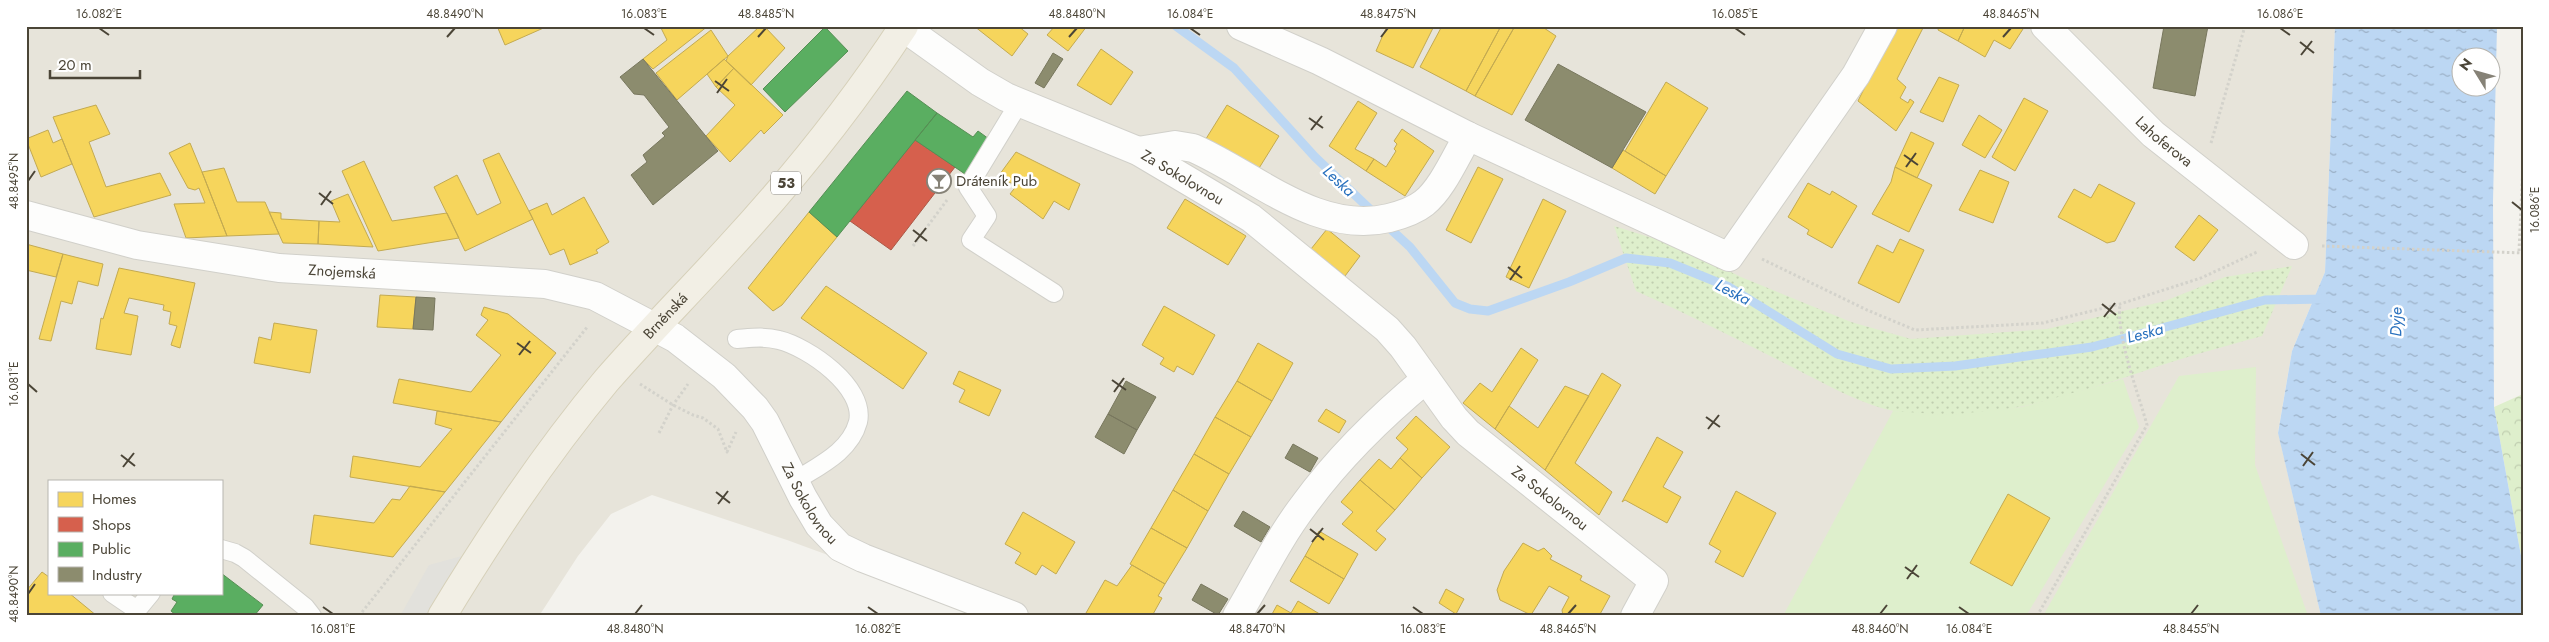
<svg xmlns="http://www.w3.org/2000/svg" width="2549" height="642" font-family="Jost,sans-serif">
	<style>
		.residential { fill: #e7e4da; fill-rule: evenodd }
		.grass { fill: url(#grass-dots) }
		.forest { fill: url(#forest-crowns) }
		.garden { fill: #deefcc }
		.parking { fill: #e2e1dc }
		.water { fill: url(#water-ripples); fill-rule: evenodd }
		.homes { fill: #f6d55c; stroke: #c3aa51 }
		.shops { fill: #d6604d; stroke: #ac5846 }
		.public { fill: #5aae61; stroke: #568e54 }
		.industry { fill: #8c8c6e; stroke: #78775e }
		.lines { fill: none; stroke-linecap: round; stroke-linejoin: round }
		.stream { stroke: #bcd7f3; stroke-width: 9 }
		.lane-casing { stroke: #d1d0ca; stroke-width: 20 }
		.street-casing { stroke: #d1d0ca; stroke-width: 30 }
		.primary-casing { stroke: #d6d0b9; stroke-width: 30 }
		.path { stroke: #d3d2cb; stroke-width: 3; stroke-dasharray: 2.5 2.5; stroke-linecap: butt }
		.lane { stroke: #fdfdfc; stroke-width: 18 }
		.street { stroke: #fdfdfc; stroke-width: 28 }
		.primary { stroke: #f2efe5; stroke-width: 28 }
		.ticks { fill: none; stroke: #4b4537; stroke-width: 2 }
		.labels { text-anchor: middle; dominant-baseline: central; stroke-width: 5; stroke-linejoin: round; paint-order: stroke }
		.shield { fill: #fff; stroke: #817d73; stroke-width: 1 }
		.shield-label { font-size: 14px; font-weight: bold; fill: #4b4537 }
		.street-label { font-size: 15px; fill: #4b4537; stroke: #fff }
		.poi-label { font-size: 15px; fill: #4b4537; stroke: #fff; text-anchor: start }
		.water-label { font-size: 16px; font-style: italic; fill: #2971be; stroke: #fff }
		.neatline { fill: none; stroke: #4b4537; stroke-width: 2 }
		.ticks-label { font-size: 12px; text-anchor: middle; fill: #4b4537 }
	</style>
	<defs>
		<pattern id="grass-dots" width="8" height="8" patternUnits="userSpaceOnUse" patternTransform="scale(1.25)"><rect width="8" height="8" fill="#deefcc"/><path d="M2 2h.1M6 6h.1" fill="none" stroke="#c0ceb0" stroke-width="1.8" stroke-linecap="round"/></pattern>
		<pattern id="forest-crowns" width="20" height="18" patternUnits="userSpaceOnUse" patternTransform="scale(1.25)"><rect width="20" height="18" fill="#deefcc"/><path d="M2 6a3 3 0 1 1 6 0M12 15a3 3 0 1 1 6 0" fill="none" stroke="#c0ceb0"/></pattern>
		<pattern id="water-ripples" width="26" height="14" patternUnits="userSpaceOnUse" patternTransform="scale(1.25)"><rect width="26" height="14" fill="#bcd7f3"/><path d="M2 4q2-2 4 0t4 0M15 11q2-2 4 0t4 0" fill="none" stroke="#9bb0c6"/></pattern>
	</defs>
	<rect width="100%" height="100%" fill="#f3f2ed"/>
	<path class="residential" d="M26,26h2309l-10,246 -33,79 -14,81 43,184h-1327l-207,-76 -135,-45 -41,19 -33,42 -39,60h-513zM49,481h172v112h-172z"/>
	<path class="grass" d="M1614,226l64,20 63,31 110,45 60,17 136,-10 118,-28 60,-24 67,-11 -30,70c-28,8 -56,15 -84,24 -89,28 -189,69 -284,51 -35,-7 -76,-31 -108,-47 -49,-25 -99,-50 -150,-73z"/>
	<path class="forest" d="M2523,394v173l-29,-160z"/>
	<path class="garden" d="M2256,367l-1,98 53,151h-265l136,-240z
		M2123,379l16,48 -113,189h-243l110,-205 56,4 73,-8z"/>
	<path class="parking" d="M462,556l12,8 -32,52h-42l29,-51z"/>
	<path class="water" d="M2335,26h162l-4,175 1,206 29,160v49h-202l-43,-183 14,-82 33,-79zM2462,58h30v30h-30z"/>
	<path class="homes" d="M497,26h51l-43,19z
		M660,26h48l-55,43 -10,-10 24,-19z
		M760,26h4l21,22 -34,37 -25,-24 2,-5z
		M974,26h44l10,8 -16,22z
		M1055,26h32l-19,25 -21,-16z
		M1387,26h47l-21,42 -37,-17z
		M1442,26h59l-35,65 -46,-24z
		M1501,26h14l-40,70 -9,-5z
		M1515,26h26l15,10 -44,79 -37,-19z
		M1895,26h29l-27,53 9,8 -6,11 8,5 2,-4 4,3 -18,29 -38,-30z
		M1939,26h26l-7,15 -20,-11z
		M1965,26h54l4,3 -13,20 -16,-9 -9,17 -27,-16z
		M711,30l17,26 -51,44 -21,-27z
		M1101,49l32,23 -22,33 -34,-20z
		M724,59l10,9 -18,19 -9,-13z
		M734,68l49,47 -19,19 -3,-4 -31,32 -24,-26 29,-31 -19,-18z
		M1939,77l20,8 -16,37 -23,-10z
		M1666,82l42,26 -42,68 -41,-25z
		M2024,98l24,13 -33,60 -23,-14z
		M1358,101l19,12 -22,36 19,10 -8,12 -37,-25z
		M96,105l14,29 -21,8 17,45 54,-14 11,22 -77,22 -41,-100z
		M1227,105l52,31 -23,37 -52,-31z
		M1979,115l23,15 -17,28 -23,-13z
		M1402,129l32,22 -29,45 -39,-25 8,-12 12,8 10,-16 -2,-2 3,-5 -3,-3z
		M48,130l5,13 9,-4 10,25 -31,13 -15,-38z
		M1911,132l23,11 -17,35 -22,-11z
		M190,143l12,29 25,64 -41,2 -12,-34 31,-1 -6,-15 -4,2 -7,-2 -19,-35z
		M1623,150l43,26 -11,18 -43,-26z
		M1016,152l64,32 -11,26 -15,-9 -11,18 -33,-25 7,-9 -20,-7z
		M499,153l34,66 -68,32 -31,-64 23,-12 20,40 24,-12 -18,-43z
		M364,161l28,60 55,-8 12,25 -81,13 -36,-80z
		M1478,167l25,12 -32,64 -25,-13z
		M1895,167l37,18 -23,47 -37,-18 19,-32z
		M224,168l13,34h28l14,32 -52,2 -25,-64z
		M1980,170l29,12 -16,41 -34,-13z
		M1808,183l22,12 2,-4 25,15 -25,42 -25,-14 2,-4 -21,-13z
		M2099,184l36,19 -20,38 -8,2 -49,-26 16,-28 17,9z
		M348,194l25,53 -55,-3 1,-23 21,1 -9,-21z
		M584,197l25,45 -13,8 2,3 -28,12 -6,-16 -14,6 -21,-44 18,-8 5,12z
		M1185,199l61,37 -18,29 -61,-37z
		M1543,199l23,12 -37,77 -23,-11z
		M269,212l12,1v6l38,2 -1,23 -35,-1z
		M809,212l28,25 -55,68 -9,6 -25,-23z
		M2199,215l19,15 -24,31 -19,-14z
		M1327,229l33,27 -15,20 -34,-27z
		M1900,239l24,11 -25,53 -41,-20 19,-38 16,8z
		M26,244l37,10 -7,23 -30,-7z
		M63,254l40,10 -5,22 -20,-5 -6,23 -11,-3 -10,40 -12,-2z
		M119,268l76,15 -15,65 -9,-3 6,-19 -8,-2 2,-12 -8,-2 1,-5 -35,-7 -5,15 14,3 -7,39 -35,-6 5,-31 2,1z
		M826,286l101,67 -24,36 -102,-71z
		M380,295l36,2 -3,32 -36,-2z
		M1164,306l51,29 -22,40 -16,-9 -3,6 -14,-8 4,-6 -22,-13z
		M484,307l24,7 48,39 -55,69 -108,-19 6,-24 72,13 30,-37 -25,-20 12,-15 -7,-5z
		M274,323l43,7 -7,43 -56,-10 5,-26 12,3z
		M1258,343l35,20 -21,38 -35,-20z
		M1521,348l17,12 -43,69 -32,-26 17,-20 12,9z
		M959,371l42,19 -12,26 -30,-14 6,-12 -12,-6z
		M1602,373l19,12 -46,78 37,29 -13,23 -54,-45z
		M1237,381l35,20 -21,36 -36,-20z
		M1565,386l24,10 -44,74 -50,-41 14,-23 29,22z
		M1326,409l20,12 -7,12 -21,-12z
		M437,411l64,11 -56,70 -95,-15 3,-21 67,11 32,-38 -17,-5z
		M1416,416l34,31 -28,31 -22,-20 8,-9 -12,-11z
		M1215,417l36,20 -22,37 -35,-20z
		M1657,437l26,15 -20,35 18,10 -14,26 -42,-23 -3,2z
		M1194,454l35,20 -21,37 -35,-21z
		M1400,458l22,20 -27,32 -35,-30 19,-21 12,10z
		M1360,480l35,30 -19,21 10,8 -10,12 -34,-27 11,-12 -12,-10z
		M410,486l35,6 -52,65 -83,-13 4,-29 60,8 18,-24 8,1z
		M1173,490l35,21 -21,37 -36,-20z
		M1736,491l40,22 -33,64 -28,-15 6,-11 -12,-7z
		M2008,494l42,24 -38,68 -42,-23z
		M1023,512l52,30 -19,32 -14,-9 -6,10 -21,-12 6,-10 -16,-9z
		M1151,528l36,20 -22,36 -35,-20z
		M1319,531l39,23 -14,25 -39,-23z
		M1523,543l15,8 6,-3 8,8 -2,3 32,17 -2,4 30,16 -11,20h-36l-1,-6 7,-13 -20,-11 -18,29 -31,-15 -3,-10 7,-19z
		M1305,556l39,23 -15,25 -39,-23z
		M1132,565l33,19 -7,12 4,2 -10,18h-60l-6,-3 19,-33 12,6z
		M42,572l7,5v16h20l28,23h-71v-25z
		M1446,589l18,10 -8,15 -17,-11z
		M1298,601l25,15h-52l6,-11 14,8z"/>
	<path class="shops" d="M915,140l40,27 -64,83 -41,-29z"/>
	<path class="public" d="M825,27l23,24 -63,61 -22,-23z
		M907,91l30,22 -100,124 -28,-25z
		M937,113l36,24 5,-6 11,8 -24,35 -50,-34z
		M221,573l42,32 -9,11h-77l-6,-5 6,-9 -5,-3 3,-6h46z"/>
	<path class="industry" d="M2164,26h44l-13,70 -42,-8z
		M1053,53l10,6 -19,29 -9,-5z
		M643,59l75,92 -65,54 -22,-30 16,-13 -4,-7 22,-19 -3,-3 7,-6 -25,-32 -10,-1 -14,-17z
		M1558,64l88,48 -34,56 -87,-48z
		M416,297l19,1 -2,32 -20,-1z
		M1126,381l30,16 -19,33 -29,-16z
		M1108,414l29,16 -13,24 -29,-17z
		M1293,444l25,14 -8,14 -25,-14z
		M1243,511l27,16 -9,15 -27,-16z
		M1201,584l27,15 -10,16 -26,-15z"/>
	<g class="lines">
		<path class="stream" d="M1176,26l58,42 81,89 60,57
			M1384,223l26,24 45,56 15,6 18,2 81,-29 57,-24 44,5 59,24 108,67 54,15 64,-3 137,-19 173,-47 60,-1"/>
		<defs>
			<path id="lane" d="M1019,103l-51,84 19,29 -16,24 83,53
				M737,339c14,-1 27,-3 42,1 29,7 87,47 79,82 -8,30 -40,44 -63,59
				M221,549l14,4 9,5 61,49 7,9
				M112,593l25,17 14,-17"/>
			<g id="street">
				<path d="M1241,26l79,35 148,75 261,121 127,-182 27,-49"/>
				<path id="s1" d="M2045,26l108,108 141,111"/>
				<path id="s2" d="M903,27l77,55 26,15 132,54 113,67 136,111 16,18 51,71 14,15 186,148 -19,35"/>
				<path d="M1138,151l37,-6 18,3c62,27 124,87 196,70 12,-3 25,-7 35,-15 18,-14 32,-47 44,-67"/>
				<path id="s3" d="M26,215l111,30 142,23 266,16 50,12 80,42 49,38 31,32 10,14 38,76 16,27 21,22 23,11 151,58"/>
				<path d="M1237,616c22,-37 41,-77 67,-111 35,-48 76,-88 122,-126"/>
			</g>
			<g id="primary">
				<path id="s4" d="M442,616c49,-81 103,-162 164,-235 40,-46 82,-88 123,-133 64,-69 123,-143 175,-222"/>
			</g>
		</defs>
		<use href="#lane" class="lane-casing"/>
		<use href="#street" class="street-casing"/>
		<use href="#primary" class="primary-casing"/>
		<path class="path" d="M2211,143l34,-117
			M913,246l34,-46
			M2322,246l201,7
			M2519,251l4,-86
			M1762,259l105,51 48,20 128,-7 77,-19 81,-26 56,-26
			M640,384l33,21 20,10 10,3 15,11 9,23 9,-20
			M659,433l14,-28 15,-21
			M359,616l229,-290
			M2037,616l110,-191c-9,-33 -31,-89 -27,-121"/>
		<use href="#lane" class="lane"/>
		<use href="#street" class="street"/>
		<use href="#primary" class="primary"/>
	</g>
	<path class="ticks" d="M99,28l10,7M644,28l10,7M1190,28l10,7M1735,28l10,7M2280,28l10,7M447,37l8,-9M758,37l8,-9M1069,37l8,-9M1381,37l7,-9M2003,37l8,-9M2300,42l14,11M2301,55l11,-14M715,81l14,10M717,93l10,-14M1309,118l14,10M1311,130l11,-14M1904,155l14,10M1906,167l10,-14M28,181l7,-10M319,193l14,11M2512,202l10,8M321,205l10,-14M913,230l14,11M915,242l11,-14M1508,267l14,11M1510,280l10,-14M2102,304l14,11M2104,317l11,-14M517,343l14,10M519,355l11,-14M1112,380l14,10M28,384l9,8M1114,392l10,-14M1706,417l14,10M1708,429l11,-14M2301,454l14,11M121,455l14,11M2303,466l10,-14M123,467l11,-14M716,492l14,11M718,504l10,-13M1310,529l14,11M1312,542l11,-14M1905,567l14,10M1907,579l10,-14M28,594l7,-10M323,607l10,7M868,607l10,7M1413,607l10,7M1959,607l10,7M635,614l7,-9M1257,614l8,-9M1568,614l8,-9M1880,614l7,-9M2191,614l7,-9"/>
	<defs>
		<symbol id="bar-ring" viewBox="-11 -11 22 22"><circle r="9.5" fill="#fff" stroke="#868277" stroke-width="1.5"/><path d="M-6-5H6L.8 .8V4.5H3.5V6h-7V4.5H-.8V.8Z" fill="#868277"/></symbol>
	</defs>
	<g fill-rule="evenodd">
		<use href="#bar-ring" x="925" y="167" width="28" height="28"/>
	</g>
	<g class="labels">
		<rect class="shield" x="771" y="171.5" width="30" height="23" rx="4"/>
		<g class="shield-label">
			<text x="786" y="183">53</text>
		</g>
		<g class="street-label">
			<text stroke="none"><textPath href="#s1" startOffset="166">Lahoferova</textPath></text>
			<text stroke="none"><textPath href="#s2" startOffset="319">Za Sokolovnou</textPath></text>
			<text stroke="none"><textPath href="#s3" startOffset="322">Znojemská</textPath></text>
			<text stroke="none"><textPath href="#s4" startOffset="375">Brněnská</textPath></text>
			<text stroke="none"><textPath href="#s2" startOffset="811">Za Sokolovnou</textPath></text>
			<text stroke="none"><textPath href="#s3" startOffset="884">Za Sokolovnou</textPath></text>
		</g>
		<g class="poi-label">
			<text x="956" y="181">Dráteník Pub</text>
		</g>
		<g class="water-label">
			<text transform="translate(1339 181) rotate(43)">Leska</text>
			<text transform="translate(1733 292) rotate(28)">Leska</text>
			<text transform="translate(2396 322) rotate(-89)">Dyje</text>
			<text transform="translate(2145 333) rotate(-15)">Leska</text>
		</g>
	</g>
	<rect width="2549" height="642" fill="none" stroke="#ffffff" stroke-width="55"/>
	<rect x="48" y="480" width="175" height="115" fill="#ffffff" stroke="#b7b5af"/>
	<rect x="58" y="492" width="25" height="15" fill="#f6d55c" stroke="#b7b5af"/>
	<text x="92" y="504" font-size="15" fill="#4b4537">Homes</text>
	<rect x="58" y="517" width="25" height="15" fill="#d6604d" stroke="#b7b5af"/>
	<text x="92" y="530" font-size="15" fill="#4b4537">Shops</text>
	<rect x="58" y="542" width="25" height="15" fill="#5aae61" stroke="#b7b5af"/>
	<text x="92" y="554" font-size="15" fill="#4b4537">Public</text>
	<rect x="58" y="567" width="25" height="15" fill="#8c8c6e" stroke="#b7b5af"/>
	<text x="92" y="580" font-size="15" fill="#4b4537">Industry</text>
	<g transform="translate(2476 72) rotate(307)"><circle r="24" fill="#ffffff" stroke="#b7b5af"/>
	<path d="M0-4L9 19L0 12L-9 19Z" fill="#868277"/>
	<text y="-8" font-size="14" font-weight="bold" text-anchor="middle" fill="#4b4537">N</text>
	</g>
	<path d="M50 70v8h90v-8" fill="none" stroke="#4b4537" stroke-width="2.5"/>
	<text x="58" y="70" font-size="15" fill="#4b4537" stroke="#ffffff" stroke-width="4" paint-order="stroke">20 m</text>
	<rect x="28" y="28" width="2494" height="586" class="neatline"/>
	<g class="ticks-label">
		<text x="99" y="18">16.082°E</text>
		<text x="455" y="18">48.8490°N</text>
		<text x="644" y="18">16.083°E</text>
		<text x="766" y="18">48.8485°N</text>
		<text x="1077" y="18">48.8480°N</text>
		<text x="1190" y="18">16.084°E</text>
		<text x="1388" y="18">48.8475°N</text>
		<text x="1735" y="18">16.085°E</text>
		<text x="2011" y="18">48.8465°N</text>
		<text x="2280" y="18">16.086°E</text>
		<text transform="translate(14 181) rotate(-90)" y="4">48.8495°N</text>
		<text transform="translate(2535 210) rotate(-90)" y="4">16.086°E</text>
		<text transform="translate(14 384) rotate(-90)" y="4">16.081°E</text>
		<text transform="translate(14 594) rotate(-90)" y="4">48.8490°N</text>
		<text x="333" y="633">16.081°E</text>
		<text x="635" y="633">48.8480°N</text>
		<text x="878" y="633">16.082°E</text>
		<text x="1257" y="633">48.8470°N</text>
		<text x="1423" y="633">16.083°E</text>
		<text x="1568" y="633">48.8465°N</text>
		<text x="1880" y="633">48.8460°N</text>
		<text x="1969" y="633">16.084°E</text>
		<text x="2191" y="633">48.8455°N</text>
	</g>
</svg>
